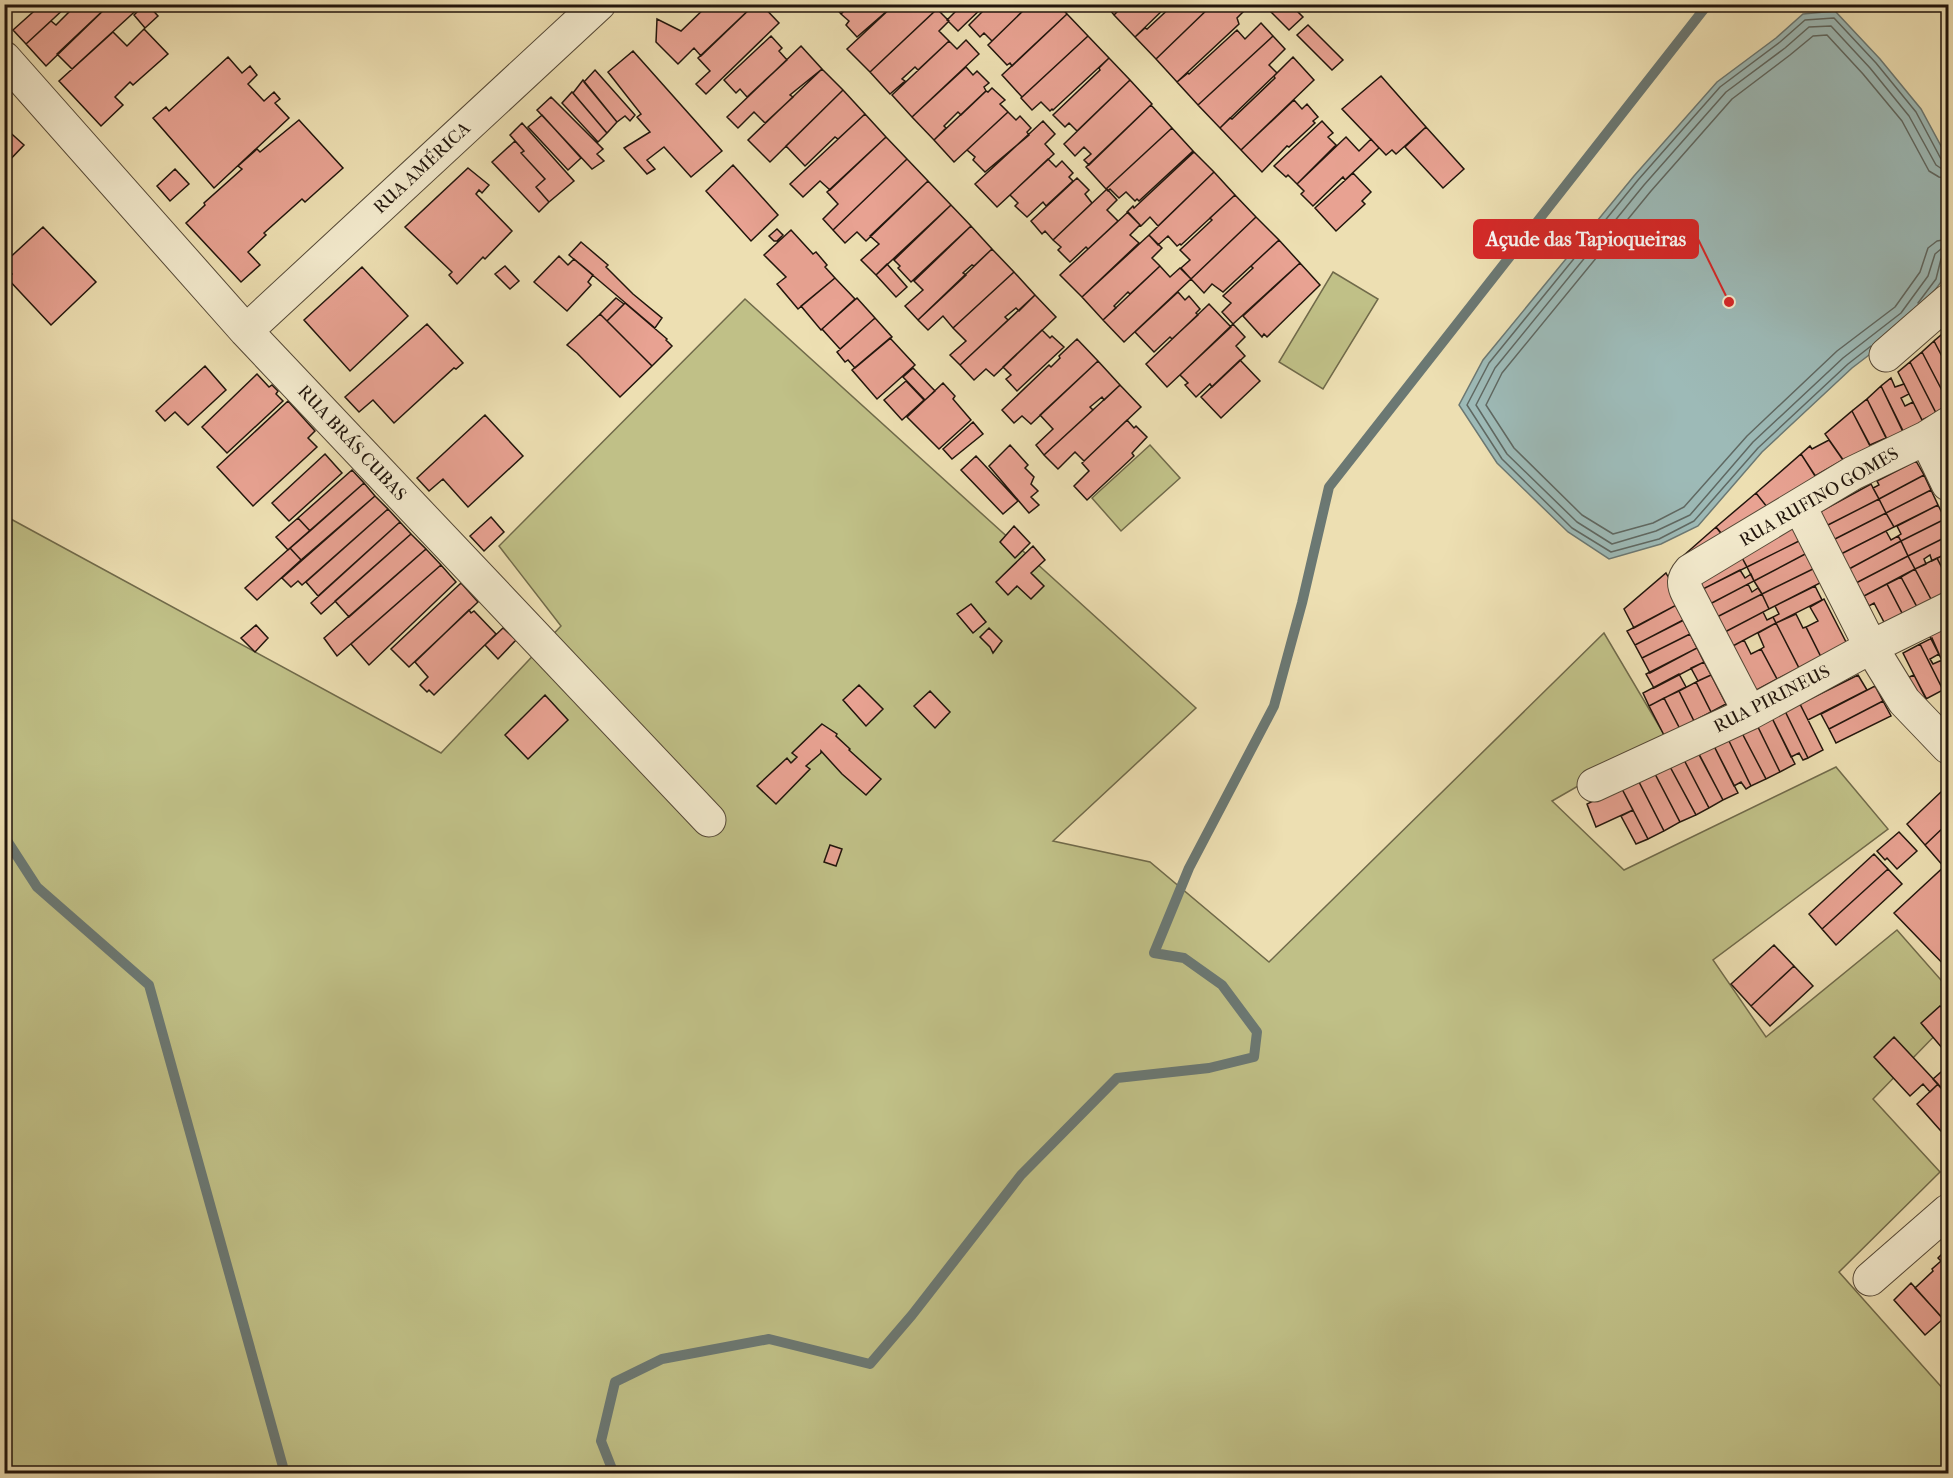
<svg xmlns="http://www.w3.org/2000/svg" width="1953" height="1478" font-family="'IM FELL French Canon',serif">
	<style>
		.green { fill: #c0c087; stroke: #706a4a; stroke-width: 1.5 }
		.water { fill: #9dbab7; stroke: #6b7873; stroke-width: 1.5 }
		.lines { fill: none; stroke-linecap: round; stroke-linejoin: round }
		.shore { stroke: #5f6862; stroke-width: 1.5 }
		.stream { stroke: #6b7873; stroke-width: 10 }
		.building { fill: #e8a292; stroke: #21150c; stroke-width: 1.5 }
		.minor-casing { stroke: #544836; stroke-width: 35 }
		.minor { stroke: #f3eacd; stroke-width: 33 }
		.labels { text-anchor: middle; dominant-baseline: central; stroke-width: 6; stroke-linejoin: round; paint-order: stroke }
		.street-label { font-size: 18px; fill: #21150c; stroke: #f3eacd }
		.leader { fill: none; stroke: #d62828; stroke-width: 2 }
		.callout-dot { fill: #d62828; stroke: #f3eacd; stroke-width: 2 }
		.callout { fill: #d62828; stroke: #d62828; stroke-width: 2 }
		.callout-label { font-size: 20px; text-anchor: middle; font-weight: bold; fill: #fff }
	</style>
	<rect width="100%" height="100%" fill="#eddfb2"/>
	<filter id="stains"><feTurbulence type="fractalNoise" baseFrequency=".00333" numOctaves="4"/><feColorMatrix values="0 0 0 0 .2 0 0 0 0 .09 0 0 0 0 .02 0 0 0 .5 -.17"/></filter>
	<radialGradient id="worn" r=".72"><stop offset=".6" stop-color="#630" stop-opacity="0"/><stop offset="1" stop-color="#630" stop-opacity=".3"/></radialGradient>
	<path class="green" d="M1333,272l45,27 -55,90 -44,-27z
		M745,299l451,409 -143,133 97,21 119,100 335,-329 61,103 -113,65 72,69 212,-103 52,62 -175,131 53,77 131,-107 51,58v34l-75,77 67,73 -101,100 106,119 3,-2v84h-1943l-1,-959 5,4 432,235 120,-127 -62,-80z
		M1150,445l30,33 -59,53 -29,-33z"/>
	<path class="water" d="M1835,11l45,48 41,50 27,50v90l-7,33 -30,41 -59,45 -90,84 -64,74 -37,18 -52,15 -41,-27 -71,-69 -38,-58 24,-45 151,-184 83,-94 59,-44 27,-24z"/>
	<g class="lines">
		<path class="shore" d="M1948,170l-6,-1 -6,-4 -27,-49 -39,-48 -39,-42 -22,1 -24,21 -59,44 -82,93 -149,183 -19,37 31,49 70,68 35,22 44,-13 34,-16 63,-73 90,-84 58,-45 27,-37 7,-22 6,-5 7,-1
			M1948,179l-9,-2 -10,-6 -27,-50 -39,-47 -36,-39 -14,1 -23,19 -58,44 -81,92 -149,182 -16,32 28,43 68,67 31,19 40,-11 31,-16 63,-71 90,-85 58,-44 25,-35 8,-24 9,-7 11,-2
			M1918,303l18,-24 5,-20 7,-4
			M1871,346l-23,18 -90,84 -64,73 -35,18 -48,13 -39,-24 -70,-69 -35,-54 22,-42 149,-183 82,-93 60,-45 25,-22 29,-2 42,45 40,49 25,47 7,3"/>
		<path class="stream" d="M4,836l33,51 112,98 136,489
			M614,1474l-13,-33 14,-59 47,-23 107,-20 101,25 42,-49 109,-140 96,-97 92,-10 45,-11 3,-25 -35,-47 -38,-27 -30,-5 35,-85 85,-162 28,-103 27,-116 379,-483"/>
	</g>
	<path class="building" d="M42,4h23l2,2 -41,38 -13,-14z
		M77,4h33l-64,62 -20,-22 25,-23 5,4z
		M110,4l32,1 -70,64 -15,-15z
		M145,4h2l11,12 -13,12 -11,-13z
		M709,4h46l-54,52 -7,-8 -16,16 -22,-22 1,-23 24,12z
		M755,4h6l18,19 -73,71 -10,-10 14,-13 -12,-13z
		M827,4h24l-10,10 -8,-9 -3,3z
		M851,4h44l-38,33 -11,-12 3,-4 -8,-7z
		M895,4h34l6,7 -65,61 -23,-23z
		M949,4h37l-28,27 -11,-11 9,-9z
		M990,4h40l-38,37 -8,-8 -4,4 -11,-12z
		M1030,4h28l9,10 -55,52 -2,-3 -3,2 -19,-20z
		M1105,4h20l-11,11z
		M1125,4h44l-34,33 -21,-22z
		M1174,4h39l-57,55 -21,-22 10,-9 2,1z
		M1213,4h30l4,4 -10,10 2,6 -62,58 -21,-23z
		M1263,4h27l13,13 -14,13z
		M1290,4h15l-7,8z
		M937,9l12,12 -10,10 10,10 -31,29 -3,-3 -13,12 3,2 -15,13 -20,-22z
		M1067,14l21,22 -66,61 -20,-22z
		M1261,23l12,13 -75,69 -21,-23 11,-9 1,1 48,-44 8,9z
		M1308,25l35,35 -11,10 -35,-35z
		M144,29l24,25 -35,31 -3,-3 -15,15 8,8 -22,21 -42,-45 54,-49 14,14z
		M771,36l11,12 -3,3 8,9 -40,37 -7,-8 -4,4 -12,-13z
		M1088,36l21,22 -56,52 -1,-1 -2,2 -9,-9 -9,8 -11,-12z
		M1273,36l12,13 -16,16 8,8 -57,55 -22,-23z
		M966,40l13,14 -67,63 -20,-22 57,-54 8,8z
		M801,46l21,23 -32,26 3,2 -28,26 -11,-11 -16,16 -11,-11z
		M633,51l89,100 -31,26 -27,-30 -17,13 8,9 -8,5 -23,-26 26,-16 -13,-15 4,-3 -33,-42z
		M228,57l14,16 8,-7 7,9 -9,9 16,17 10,-9 6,7 -5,4 14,15 -75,70 -61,-70 13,-11 3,4z
		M1293,57l21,23 -73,70 -21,-22 10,-10 2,1 43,-41 -1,-2z
		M1109,58l21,22 -53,51 -8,-8 -4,4 -12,-12 47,-45 -1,-2z
		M966,67l7,8 4,-4 12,12 -5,4 2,4 -25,24 -3,-3 -14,14 2,2 -12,12 -22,-23z
		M822,69l21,21 -73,72 -22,-22z
		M595,70l40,45 -5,6 -5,-5 -8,6 -33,-40z
		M1381,76l45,51 -30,27 -4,-4 -6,5 -44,-46z
		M583,80l34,42 -10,11 -34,-40z
		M1130,80l22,24 -63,61 -5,-5 7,-6 -7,-7 -9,9 -11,-12z
		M992,88l13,12 -5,4 8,8 -54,50 -20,-22 52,-49 2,1z
		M843,90l22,24 -27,25 -3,-2 -30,29 -19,-20z
		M572,92l35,41 -9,9 -36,-39z
		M551,97l52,52 -6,5 7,7 -12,8 -55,-59z
		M1294,100l8,9 5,-5 11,13 -5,4 2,2 -26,24 -2,-1 -25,26 -21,-22z
		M1151,105l21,23 -66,61 -20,-22z
		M1008,112l8,8 4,-4 11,12 -4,4 2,3 -44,37 -12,-12 2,-3 -8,-7z
		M865,114l21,23 -56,53 -10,-9 -17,16 -13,-13z
		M542,115l39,43 -13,12 -40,-43z
		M299,120l44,48 -38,34 -3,-3 -38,34 2,2 -18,17 12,13 -19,17 -55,-59 19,-18 -1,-2 38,-34 -4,-3 19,-17 3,3z
		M1043,121l12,13 -10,10 9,10 -57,53 -22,-23z
		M1322,121l11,12 -5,4 8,8 -39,39 -9,-9 -2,2 -12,-11z
		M522,123l52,58 -25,21 -13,-15 9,-8 -24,-26 3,-2 -14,-16z
		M4,127l20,18 -20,21z
		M1426,127l38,42 -21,19 -38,-41z
		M1172,128l21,23 -54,50 -2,-2 -2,2 -9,-9 -7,6 -9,-9 -2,2 -2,-2z
		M886,137l21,22 -74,71 -10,-11 15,-15 -11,-12z
		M1346,137l13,14 12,-12 8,9 -34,32 -2,-3 -30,29 -12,-12 3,-3 -7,-7z
		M515,141l9,10 -3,2 24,26 -9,8 13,15 -10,10 -47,-50z
		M1194,152l20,20 -56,54 -8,-9 -9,9 -14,-14 6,-6 1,2z
		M907,159l21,22 -62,60 -9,-9 -12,11 -12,-13z
		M1048,159l8,8 6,-6 11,12 -4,4 4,4 -27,25 -3,-4 -16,15 -12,-11 3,-3 -8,-8z
		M733,165l45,50 -27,26 -45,-50z
		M468,168l21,17 -7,8 -3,-3 -3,4 36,37 -27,28 -2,-2 -26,27 -8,-9 3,-3 -47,-45z
		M175,169l14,15 -19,17 -13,-15z
		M1214,172l21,23 -54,50 -1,-1 -3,2 -9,-10 -10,9 -9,-10z
		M1353,173l18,19 -9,9 3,3 -29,27 -21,-23z
		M1077,178l12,12 -4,4 7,9 -39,37 -8,-9 -3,3 -11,-13z
		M928,181l23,24 -75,70 -15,-15 18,-16 -9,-8z
		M1107,189l10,11 -10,10 11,11 -30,28 -2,-2 -16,15 -12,-12 3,-3 -8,-7z
		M1235,195l21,22 -65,62 -10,-11 9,-8 -10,-10 32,-30 -2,-2z
		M951,205l20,21 -60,56 -13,-14 2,-2 -6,-6z
		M1128,212l12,13 -10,10 9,8 -57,54 -22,-22z
		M1256,217l23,23 -56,52 -11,-8 -8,9 -13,-14z
		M971,226l21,23 -18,17 -2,-1 -9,8 3,2 -48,45 -13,-14 18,-16 -9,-9z
		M43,227l53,55 -45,43 -44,-47 5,-4 -8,-7v-4z
		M777,229l6,6 -6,6h-3l-5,-5z
		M791,230l22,24 3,-2 11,13 -2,2 10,11 -37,31 -21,-25 9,-7 -22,-22z
		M1149,235l13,13 -10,10 8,8 -30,28 -2,-2 -14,14 2,2 -13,12 -21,-23z
		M1279,240l21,23 -67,61 -11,-12 9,-9 -8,-7 30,-28 -2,-2z
		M581,242l27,23 -2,2 27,27 29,24 -7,10 -86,-73z
		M992,249l22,23 -61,56 -10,-12 -15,14 -10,-10z
		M559,256l9,9 6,-6 19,16 -5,7 3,3 -24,26 -33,-29z
		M1300,263l20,22 -53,52 -3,-3 -2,3 -19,-21z
		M887,264l20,23 -11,10 -20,-22z
		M505,266l14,15 -9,8 -15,-15z
		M1160,266l10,11 10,-9 11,11 -67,63 -21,-22z
		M362,267l46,49 -58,55 -46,-51z
		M1014,272l21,23 -16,16 -3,-3 -11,9 3,3 -48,45 -10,-10 16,-14 -13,-13z
		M835,278l20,21 -34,31 -20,-24z
		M1178,292l7,8 4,-4 11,13 -4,4 2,2 -26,24 -2,-2 -16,15 -19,-20z
		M1035,295l21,22 -62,59 -8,-7 -12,11 -14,-15z
		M616,298l8,6 -17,17 -7,-7z
		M857,298l18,20 -35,31 -18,-20z
		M625,303l42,36 -1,1 6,6 -20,20 -45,-45z
		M1209,304l22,23 -64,60 -21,-23z
		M600,314l52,52 -32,31 -43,-44 -10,-8z
		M875,318l17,19 -37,31 -7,-8 -3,2 -8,-10z
		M427,324l36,39 -7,6 -2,-1 -60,55 -21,-23 -14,12 -14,-15z
		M1233,324l12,13 -9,9 9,10 -33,31 -2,-3 -14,13 -11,-12 3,-2 -8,-8z
		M1042,330l8,8 2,-2 12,11 -47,44 -11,-12 5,-4 -8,-8z
		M1947,330l1,5v33l-14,-27z
		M890,338l25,27 -38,34 -25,-29z
		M1077,339l21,22 -67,63 -9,-8 -8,7 -12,-13 47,-45 2,2 9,-9 -1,-2z
		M1934,341l14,27v34l-26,-50z
		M1922,352l26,50v5l-12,6 -26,-51z
		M1240,360l20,21 -39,37 -20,-21z
		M1098,361l22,24 -16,15 -2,-3 -12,10 3,3 -49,45 -8,-10 17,-16 -13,-14z
		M1910,362l26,51 -14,7 -24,-48z
		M205,366l21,24 -38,35 -13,-13 -10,9 -9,-10z
		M913,368l22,23 -10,9 -22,-23z
		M257,374l12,13 3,-2 6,6 -2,3 7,7 -56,52 -25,-26z
		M1891,378l4,9 9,-3 5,10 -8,4 4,8 8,-4 11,22 -20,10 -23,-48z
		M906,381l18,19 -22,20 -18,-20z
		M943,383l12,13 -2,3 18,21 -32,29 -32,-32z
		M1120,385l21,22 -57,54 -9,-9 -17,17 -14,-14z
		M1881,386l27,55 -16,8 -25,-50z
		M1867,399l19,39 -16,7 -18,-34z
		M288,401l27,30 -7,7 9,9 -64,59 -36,-39z
		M1852,411l20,39 -26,14 -21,-30z
		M485,415l38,41 -55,51 -25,-28 -14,12 -12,-13z
		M1127,420l7,8 2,-2 11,11 -15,16 2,3 -47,44 -13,-14 15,-15 -7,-8z
		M973,422l10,12 -31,25 -9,-10z
		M1829,440l14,20 -28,16 -14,-22 9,-8 2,3z
		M1010,445l18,20 -3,3 9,9 -3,7 7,7 -7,6 8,8 -10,8 -40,-47z
		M325,454l17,19 -53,48 -17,-18z
		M1801,454l19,29 -49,29 -15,-19z
		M976,456l42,45 -15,13 -42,-44z
		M1916,461l8,14 -45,24 -6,-11 6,-3 -2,-4z
		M352,470l12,13 -54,48 -12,-13z
		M1924,475l7,15 -45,23 -7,-14z
		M364,483l11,13 -74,64 -11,-12z
		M1871,484l8,15 -53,27 -8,-13z
		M1931,490l7,15 -44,22 -8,-14z
		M1756,493l15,19 -41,33 -14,-18z
		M375,496l13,13 -86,76 -4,-4 -7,6 -9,-9z
		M1879,499l7,14 -53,27 -7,-14z
		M1938,505l7,14 -44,22 -3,-5 3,-2 -4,-8z
		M388,509l12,13 -82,74 -12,-14z
		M1886,513l8,14 -53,27 -8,-14z
		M491,517l13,15 -20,19 -14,-15z
		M298,518l12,13 -22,19 -12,-13z
		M1945,519l3,6v11l-40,20 -7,-15z
		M400,522l11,12 -90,80 -10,-11z
		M1794,523l9,16 -56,28 -8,-15z
		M1014,526l16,17 -15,15 -15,-16z
		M1716,527l12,14 -45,15z
		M1886,531l5,9 7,-4 3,5 -52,28 -8,-15z
		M411,534l15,15 -77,68 -14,-16z
		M1948,536v7l-3,2 3,8 -16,8 -2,-6 -6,4 2,5 -11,5 -7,-13z
		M1803,539l6,13 -55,29 -7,-14z
		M1901,541l7,15 -52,27 -7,-14z
		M1033,546l12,14 -14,13 13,13 -13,13 -14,-13 -9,9 -12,-13z
		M290,548l11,12 -44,40 -12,-12z
		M426,549l15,16 -104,91 -13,-18z
		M1739,552l8,15 -46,23 -8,-14z
		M1809,552l8,15 -55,27 -8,-13z
		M1948,553v27l-11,-22z
		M1908,556l7,13 -51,27 -8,-13z
		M1937,558l11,22v12l-16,9 -17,-32z
		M441,565l15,17 -87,83 -18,-21z
		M1817,567l7,14 -55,28 -7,-15z
		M1915,569l17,32 -15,6 -16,-30z
		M1740,570l5,8 6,-4 3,7 -46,24 -7,-15z
		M1666,573l16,29 -48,26 -10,-19z
		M1901,577l16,30 -14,8 -16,-31z
		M461,583l17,19 -69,65 -18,-18z
		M1748,584l4,8 6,-4 4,6 -47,24 -7,-13z
		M1887,584l16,31 -18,9 -11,-21 -5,3 -5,-10z
		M1815,586l7,14 -46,23 -3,-6 6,-3 -4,-8z
		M1762,594l7,15 -46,24 -8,-15z
		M1824,599l23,45 -26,13 -15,-30 12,-6 -8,-14z
		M1682,602l8,15 -55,28 -8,-14z
		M971,604l15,18 -13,11 -16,-19z
		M469,610l2,3 3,-2 22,23 -62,61 -5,-5 -2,2 -7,-7 8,-8 -13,-15z
		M1763,612l4,8 6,-3 3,6 -45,24 -8,-14z
		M1796,614l7,14 3,-1 15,30 -22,11 -23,-45z
		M1683,620l7,14 -48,24 -7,-13z
		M1776,623l23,45 -22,11 -16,-30 3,-2 -6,-14z
		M1942,624l6,12v36l-21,-41z
		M256,625l12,13 -13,14 -14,-14z
		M503,628l13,12 -18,19 -13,-14z
		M989,628l13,13 -9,12 -3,-6 -10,-10z
		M1690,634l7,14 -47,25 -8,-15z
		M1932,638l7,16 -9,5 3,5 9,-4 6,12v15l-5,3 -23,-46z
		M1744,640l7,14 10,-5 16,30 -26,14 -20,-46z
		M1920,644l23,46 -17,9 -23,-46z
		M1697,648l7,14 -50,26 -8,-14z
		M1704,662l7,13 -13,6 -7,-13z
		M1679,674l7,13 -37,19 -6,-13z
		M1711,675l15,29 -15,8 -15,-30z
		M1858,675l9,15 -59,30 -8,-16z
		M1914,675l12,23 -7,4 -12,-24z
		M1696,682l15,30 -17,9 -15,-30z
		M859,685l24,24 -17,17 -23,-26z
		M1875,686l8,15 -54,28 -8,-15z
		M930,691l20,21 -15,16 -21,-22z
		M1679,691l15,30 -14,8 -16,-31z
		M545,695l23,25 -40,39 -23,-24z
		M1664,698l16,31 -15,8 -16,-31z
		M1883,701l8,15 -55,27 -7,-14z
		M1800,704l23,46 -15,8 -23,-47z
		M1785,711l23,47 -5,2 -4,-7 -8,4 -19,-39z
		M1772,718l23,46 -15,8 -23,-47z
		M822,724l15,10 -1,2 14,13 -1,1 32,29 -15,16 -24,-21 -21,-23v2l-15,13 4,3 -34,35 -19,-18 30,-28 4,5 6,-6 -5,-4z
		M1757,725l23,47 -14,7 -24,-46z
		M1742,733l24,46 -15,7 -23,-47z
		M1728,739l23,47 -5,3 -5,-7 -7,4 -20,-40z
		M1714,746l24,47 -15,7 -24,-46z
		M1696,749l27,51 -14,8 -27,-52z
		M1682,756l27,52 -13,7 -28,-52z
		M1668,763l28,52 -16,7 -27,-52z
		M1653,770l27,52 -16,9 -27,-53z
		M1637,778l27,53 -16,8 -27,-52z
		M1621,787l12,23 -37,17 -9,-23z
		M1942,791l6,7v25l-23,22 -18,-21z
		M1633,810l15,29 -12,5 -15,-28z
		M1948,823v40l-4,4 -19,-22z
		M1899,832l18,19 -20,18 -10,-11 -2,2 -8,-9z
		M830,845l12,4 -6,17 -12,-4z
		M1874,854l14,15 -66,60 -13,-15z
		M1948,863v106l-54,-56z
		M1888,869l14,15 -66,61 -14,-16z
		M1774,945l20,21 -43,40 -20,-22z
		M1794,966l19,20 -43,40 -19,-20z
		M1940,1006l8,6v43l-27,-32z
		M1894,1037l44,47 -8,8 -7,-8 -13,12 -36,-39z
		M1948,1066v30l-15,-17z
		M1938,1084l10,12v43l-31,-35z
		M1948,1248v76l-33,-36 18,-17 -1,-2 9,-8 -3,-3z
		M1911,1283l32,36 -18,16 -31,-35z"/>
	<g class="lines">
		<defs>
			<path id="minor" d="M4,58l242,273 463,489
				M246,331l353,-327
				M1886,355l62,-54
				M1926,438l22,46
				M1800,507l71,140 33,54 44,46
				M1750,713l-62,-119c-5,-10 -5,-15 2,-23l163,-98 73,-35 22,-14
				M1594,785l156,-72 121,-66 77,-38
				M1870,1279l78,-68"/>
		</defs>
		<use href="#minor" class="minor-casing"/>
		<use href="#minor" class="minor"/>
	</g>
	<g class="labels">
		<g class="street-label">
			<text transform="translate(422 168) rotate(-43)">RUA AMÉRICA</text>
			<text transform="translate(352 443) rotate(47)">RUA BRÁS CUBAS</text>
			<text transform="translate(1819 497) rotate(-30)">RUA RUFINO GOMES</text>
			<text transform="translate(1772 699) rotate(-27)">RUA PIRINEUS</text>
		</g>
	</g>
	<path class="leader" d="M1729 302L1698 239"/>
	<circle class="callout-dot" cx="1729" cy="302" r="6"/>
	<rect class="callout" x="1474" y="220" width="224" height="38" rx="6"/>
	<g class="callout-label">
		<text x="1586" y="246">Açude das Tapioqueiras</text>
	</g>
	<rect width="1953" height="1478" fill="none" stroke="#eddfb2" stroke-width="24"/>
	<rect x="6" y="6" width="1941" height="1466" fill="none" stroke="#21150c" stroke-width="3"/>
	<rect x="12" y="12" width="1929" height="1454" fill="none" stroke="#21150c" stroke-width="1.5"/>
	<rect width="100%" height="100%" filter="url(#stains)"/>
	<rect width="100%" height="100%" fill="url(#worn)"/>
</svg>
